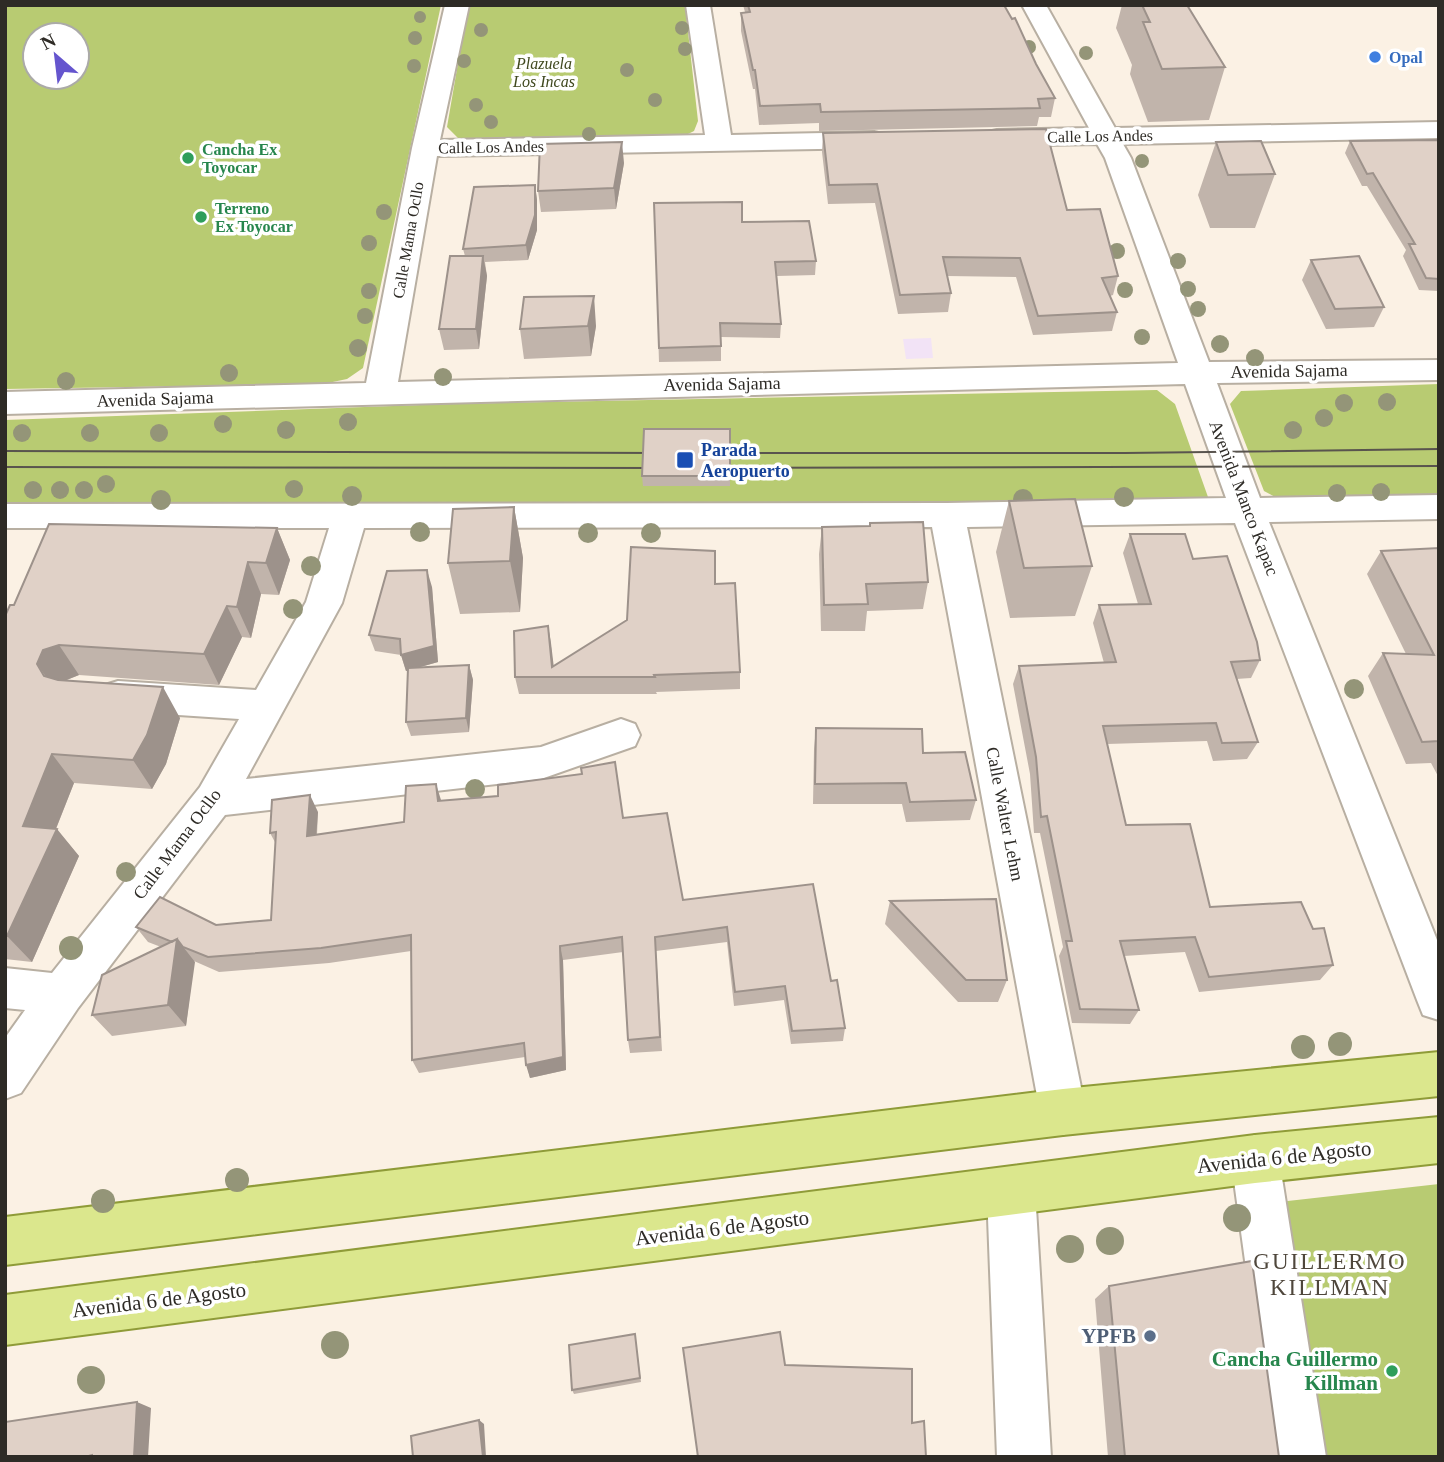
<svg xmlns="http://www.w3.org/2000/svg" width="1444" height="1462" font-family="Georgia,serif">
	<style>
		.commercial { fill: #f2e3f6 }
		.green { fill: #b8cb72; fill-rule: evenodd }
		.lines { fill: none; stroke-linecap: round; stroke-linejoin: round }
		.minor-casing { stroke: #b8afa2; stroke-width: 4 }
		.major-casing { stroke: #8f9b38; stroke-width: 4 }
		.minor { fill: #fff; fill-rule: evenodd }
		.major { fill: #dbe78d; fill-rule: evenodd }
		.tram { stroke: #59544e; stroke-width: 2 }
		.tree { fill: #949578 }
		.wall { fill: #c1b4ab }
		.shaded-wall { fill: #9d928b }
		.building { fill: #e0d1c7; stroke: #9d928b; stroke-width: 2 }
		.shop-dot { fill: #3f7fe0; stroke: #fff; stroke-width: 2.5 }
		.leisure-dot { fill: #2e9e5b; stroke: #fff; stroke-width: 2.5 }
		.transit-dot { fill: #1a4fb4; stroke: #fff; stroke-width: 2.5 }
		.service-dot { fill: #5c6f8a; stroke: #fff; stroke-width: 2.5 }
		.labels { text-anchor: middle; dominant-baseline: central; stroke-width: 7; stroke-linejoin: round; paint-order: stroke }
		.far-shop-label { font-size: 16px; font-weight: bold; fill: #366cbe; stroke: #fff; text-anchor: start }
		.far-park-label { font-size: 16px; font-style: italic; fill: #40491f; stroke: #fff }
		.far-street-label { font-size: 16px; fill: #2e2b26; stroke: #fff }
		.far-leisure-label { font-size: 16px; font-weight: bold; fill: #27864d; stroke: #fff; text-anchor: start }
		.street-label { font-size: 18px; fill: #2e2b26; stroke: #fff }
		.transit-label { font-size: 18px; font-weight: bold; fill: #164399; stroke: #fff; text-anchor: start }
		.near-street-label { font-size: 21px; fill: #2e2b26; stroke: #fff }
		.near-service-label { font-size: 21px; font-weight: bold; fill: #4e5e75; stroke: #fff; text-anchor: end }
		.near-leisure-label { font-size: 21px; font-weight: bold; fill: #27864d; stroke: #fff; text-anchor: end }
		.near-neighbourhood-label { font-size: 23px; letter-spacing: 2px; fill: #4f473c; stroke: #fff }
	</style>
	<rect width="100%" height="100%" fill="#fbf1e4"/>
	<path class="commercial" d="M931,338l2,20 -27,1 -3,-20z"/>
	<path class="green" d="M5,5h436l-78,363 -16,11 -24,5 -318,5zM77,35v42h-42v-42z
		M468,5h217l13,116 -4,10 -12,6 -211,4 -13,-3 -11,-11z
		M1439,384v113l-156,4 -19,-10 -34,-87 11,-13z
		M1157,390l18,14 33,93 -5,6 -1198,3v-86l443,-16z
		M1439,1184v273h-130l-40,-254z"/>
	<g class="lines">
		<defs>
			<path id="minor" d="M445,5h24l-29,135 265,-5 -19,-130h24l21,130 143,-3 9,2 4,6 -4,6 -9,2 -437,8 -39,226 780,-19 -73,-205 -8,-14 -100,2 -9,-2 -4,-6 4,-6 9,-2 92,-2 -67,-123h24l69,123 324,-6v16l-316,6 8,14 78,204 230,-2v20l-222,3 43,115 179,-3v24l-170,3 170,423v75l-16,-5 -6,-15 -182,-477 -268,4 119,585 -7,16 -16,7 -16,-7 -7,-16 -108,-585 -568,1 -22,75 -96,176 295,-32 80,-28 14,5 5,11 -5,11 -94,33 -316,36 -147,193 -57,85 -16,6v-61l20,-28 -20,-2v-40l47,5 148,-186 39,-68 -121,-8 -13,-4 -6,-11 6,-11 13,-4 138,9 50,-88 23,-74h-324v-24l942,-1 279,-5 -41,-114 -1180,30v-22l361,-9 46,-235z
				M1255,1135l17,7 7,17 47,298h-54l-41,-298 7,-17z
				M1011,1167l17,7 7,17 16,266h-54l-10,-266 7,-17z"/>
			<path id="major" d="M1439,1052v44l-376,39 -1058,130v-48l1058,-128z
				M1439,1117v46l-184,20 -1250,162v-50l1250,-160z"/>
		</defs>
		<use href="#minor" class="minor-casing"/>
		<use href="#major" class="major-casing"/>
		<use href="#minor" class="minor"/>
		<use href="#major" class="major"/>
		<path class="tram" d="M5,451l658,2
			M712,453h413l314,-4
			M5,467l657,1
			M711,468l728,-2"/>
	</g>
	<g class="tree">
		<circle cx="420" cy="17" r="6"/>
		<circle cx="682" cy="28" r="7"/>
		<circle cx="481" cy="30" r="7"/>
		<circle cx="415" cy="38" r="7"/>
		<circle cx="1029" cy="47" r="7"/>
		<circle cx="685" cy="49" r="7"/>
		<circle cx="1086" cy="53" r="7"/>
		<circle cx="464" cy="61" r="7"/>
		<circle cx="414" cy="66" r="7"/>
		<circle cx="627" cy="70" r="7"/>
		<circle cx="655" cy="100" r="7"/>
		<circle cx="476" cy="105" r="7"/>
		<circle cx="491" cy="122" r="7"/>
		<circle cx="589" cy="134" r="7"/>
		<circle cx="1142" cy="161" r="7"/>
		<circle cx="384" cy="212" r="8"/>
		<circle cx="369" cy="243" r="8"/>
		<circle cx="1117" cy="251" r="8"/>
		<circle cx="1178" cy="261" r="8"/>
		<circle cx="1188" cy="289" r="8"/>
		<circle cx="1125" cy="290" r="8"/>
		<circle cx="369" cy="291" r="8"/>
		<circle cx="1198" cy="309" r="8"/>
		<circle cx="365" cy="316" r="8"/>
		<circle cx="1142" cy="337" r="8"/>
		<circle cx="1220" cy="344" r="9"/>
		<circle cx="358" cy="348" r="9"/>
		<circle cx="1255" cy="358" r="9"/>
		<circle cx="229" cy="373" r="9"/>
		<circle cx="443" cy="377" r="9"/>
		<circle cx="66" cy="381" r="9"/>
		<circle cx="1387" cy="402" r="9"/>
		<circle cx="1344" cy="403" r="9"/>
		<circle cx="1324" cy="418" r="9"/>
		<circle cx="348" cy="422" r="9"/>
		<circle cx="223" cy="424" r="9"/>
		<circle cx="286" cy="430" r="9"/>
		<circle cx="1293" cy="430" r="9"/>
		<circle cx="22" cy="433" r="9"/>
		<circle cx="90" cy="433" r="9"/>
		<circle cx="159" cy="433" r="9"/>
		<circle cx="106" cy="484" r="9"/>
		<circle cx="294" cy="489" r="9"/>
		<circle cx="33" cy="490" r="9"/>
		<circle cx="60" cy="490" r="9"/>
		<circle cx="84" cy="490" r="9"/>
		<circle cx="1381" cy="492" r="9"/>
		<circle cx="1337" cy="493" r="9"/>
		<circle cx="352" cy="496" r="10"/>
		<circle cx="1124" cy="497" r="10"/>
		<circle cx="1023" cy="499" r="10"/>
		<circle cx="161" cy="500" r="10"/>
		<circle cx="420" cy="532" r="10"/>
		<circle cx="588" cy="533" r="10"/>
		<circle cx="651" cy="533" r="10"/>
		<circle cx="311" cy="566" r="10"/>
		<circle cx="293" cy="609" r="10"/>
		<circle cx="1354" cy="689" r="10"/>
		<circle cx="475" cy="789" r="10"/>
		<circle cx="126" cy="872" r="10"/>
		<circle cx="71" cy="948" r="12"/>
		<circle cx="1340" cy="1044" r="12"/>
		<circle cx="1303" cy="1047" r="12"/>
		<circle cx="237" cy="1180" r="12"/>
		<circle cx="103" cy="1201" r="12"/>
		<circle cx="1237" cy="1218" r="14"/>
		<circle cx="1110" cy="1241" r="14"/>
		<circle cx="1070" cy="1249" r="14"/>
		<circle cx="335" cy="1345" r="14"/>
		<circle cx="91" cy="1380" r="14"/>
	</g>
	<path class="wall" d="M743,5h261l51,93 -4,19h-12l-2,9 -218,5v-8l-60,2 -4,-36h-2l-12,-58v-18l4,-1z
		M1122,5h65l38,62 -16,53 -61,2 -18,-48 2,-9 -16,-37z
		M823,133l244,77 51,66 -5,19 -3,1 7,16 -5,19 -79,4 -17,-58 -69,-1 4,17 -3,19 -50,2 -23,-111 -47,1 -6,-52z
		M1439,140v151l-20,-1 -16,-34 3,-6 -39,-64h-5l-17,-33 5,-12z
		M1216,142l59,32 -20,54h-45l-12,-33z
		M624,163l-8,46 -75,3 -3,-21z
		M535,185l2,15v30l-9,30 -43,2 2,14 -8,73 -35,1 -5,-21 26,-73 -2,-7z
		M654,203l88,19 74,39 -1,14 -38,1 4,48 -1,14 -59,-1v24l-62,1z
		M1311,260l73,47 -10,20 -48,2 -24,-49z
		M596,326l-5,30 -67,3 -4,-30z
		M730,429v57h-87l-1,-10z
		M1009,501l83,65 -17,50 -65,2 -14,-66z
		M514,507l9,51 -3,54 -60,2 -12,-51z
		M870,526l58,56 -5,27 -56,2 -2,20h-44l-2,-77 3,-27z
		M277,528l13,32 -11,35 -18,-1 -10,44 -9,-1 -23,48 -140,-10 -15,6 116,37 -14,46 -14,25 -78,-6 -18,46 23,27 -47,106 -27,-3v-343l9,-11z
		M1130,534l63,25 67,101 -9,18 -15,1 22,63 -11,17 -34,2 -6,-20 -100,3 19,81 84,82 103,22 20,36 -13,15 -121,12 -14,-40 -61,4 15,54 -9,14 -58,-1 -13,-67 4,-9 -23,-114h-6l-4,-59 -17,-90 6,-18 85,-3 -11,-40 6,-18 39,-1 -15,-51z
		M1439,548v230l-8,-15 -25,1 -38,-88 15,-23 23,1 -39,-80 14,-23z
		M715,584l25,88v17l-84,3 1,2h-138l-4,-17 33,-51 5,40z
		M432,587l6,75 -21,6 52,-3 4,15 -4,52 -58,4 -5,-14 2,-51h-2l-5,-16 -26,-4 -6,-16z
		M816,728l107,25 53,47 -6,20 -64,2 -4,-18h-89l1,-55z
		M441,801l182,17 60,82 148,81 14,47 -2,13 -52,3 -7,-44 -50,6 -7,-64 -71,9 6,100 -32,2 -2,-13 -5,-88 -60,8 3,110 -36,8 -5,-21 -106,16 -7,-13 -1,-109 -82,12 -110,9 -25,-11 -8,65 -74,10 -20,-21 69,-68 -13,-5 -12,-15 80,-2 55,-5 5,-76 -6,-11 48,-21 -1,23 87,-13z
		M890,901l117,79 -9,22h-40l-73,-78z
		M1109,1286l170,171h-171l-13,-158z
		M635,1334l6,48 -67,12 -2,-4z"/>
	<path class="shaded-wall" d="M622,142l2,21 -8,46 -2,-21z
		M535,185l2,15v30l-9,30 -2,-15z
		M483,256l4,20 -8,73 -3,-20z
		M594,296l2,30 -5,30 -3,-30z
		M514,507l9,51 -3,54 -10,-51z
		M277,528l13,32 -11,35 -13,-32z
		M248,562l13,32 -10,44 -14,-31z
		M427,570l5,17 6,75 -32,9 -5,-16z
		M227,606l15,31 -23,48 -15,-31z
		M548,626l3,17 4,34 -3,-10z
		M59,645l20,30 -15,6 -6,13 -21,-30 6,-14z
		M469,665l4,15 -4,52 -3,-14z
		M163,687l17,31 -14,46 -14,25 -19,-29z
		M52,754l22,29 -21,53 4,-7 22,27 -47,106 -25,-26 16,-110z
		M436,784l5,16 -3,1z
		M310,795l8,17 -3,40 -8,-16z
		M177,939l18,23 -9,64 -18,-21z
		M560,946l3,14 3,110 -36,8 -4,-13z
		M137,1402l14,6 -3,49h-14z
		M479,1420l5,4 2,33h-3z"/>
	<path class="building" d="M748,5h256l8,14 3,-1 21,46 19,34 -17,1 2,9 -219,4 -1,-8 -60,2 -5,-36h-2l-12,-57 9,-1z
		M1142,5h45l38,62 -63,2 -19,-47h7z
		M1046,129l21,81 33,-1 18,67 -16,2 15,34 -79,4 -18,-58 -77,-1 8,36 -51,2 -23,-111 -48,1 -6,-52z
		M1439,140v139l-13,-1 -17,-34h6l-42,-71 -6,1 -17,-33z
		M1261,141l14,33 -47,1 -12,-33z
		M622,142l-8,46 -76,3 2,-47z
		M535,185v30l-9,30 -63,4 11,-62z
		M742,202v20l67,-1 7,40 -41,1 6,62 -61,-1 1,23 -62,2 -5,-145z
		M450,256h33l-7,73h-37z
		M1359,256l25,51 -49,2 -24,-49z
		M594,296l-6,30 -68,3 4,-32z
		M644,429h86v47h-88z
		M1075,499l17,67 -68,2 -15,-67z
		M514,507l-4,54 -62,2 5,-54z
		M923,522l5,60 -62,2 2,20 -44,1 -2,-78 48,-1v-3z
		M49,524l228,4 -11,35 -18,-1 -11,45 -10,-1 -23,48 -145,-9 -16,5 -6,14 7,12 14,4 105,7 -16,48 -14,25 -81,-6 -29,72 34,3 -50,107h-2v-320l5,-11h4z
		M1130,534h55l8,25 34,-3 30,86 3,18 -29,2 27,80 -36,1 -6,-20 -113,3 23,99 64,-1 20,83 91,-5 12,27 11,-1 9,37 -124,12 -14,-40 -75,4 19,69 -59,-1 -14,-68h6l-25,-125 -6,1 -5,-60 -17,-91 97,-4 -17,-57 52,-1z
		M631,547l84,4v33l20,-1 5,89 -86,3 1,2h-140l-1,-46 34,-5 4,41 75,-47z
		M1439,548v193l-17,1 -39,-89 51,2 -53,-104z
		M427,570l7,76 -33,9 -1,-16 -31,-4 18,-64z
		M469,665l-3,53 -60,4 2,-54z
		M816,728l106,1 1,24 42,-1 11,48 -66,2 -4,-19 -91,1z
		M615,762l8,56 44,-5 16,87 130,-16 18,97 6,-1 8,48 -53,3 -7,-45 -50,6 -8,-65 -72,10 5,100 -32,3 -6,-103 -62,9 3,111 -37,8 -2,-22 -112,17 -1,-125 -90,13 -113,9 -25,-10 -6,-8 -5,3 -36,-15 24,-30 56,28 55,-5 5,-88 -6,1 2,-33 38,-5 -3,41 97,-14 2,-36 30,-2 2,17 60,-5v-11l84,-11 -1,-6z
		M996,899l11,81h-41l-76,-79z
		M177,939l-9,66 -76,10 10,-40z
		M1252,1261l27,196h-154l-16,-171z
		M780,1332l5,33 127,4v54l12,-2 2,36h-228l-15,-109z
		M635,1334l5,44 -68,12 -3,-45z
		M137,1402l-3,55h-42v-2l-7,2h-80v-35z
		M479,1420l4,37h-70l-2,-21z"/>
	<circle class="shop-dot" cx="1375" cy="57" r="7"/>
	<g class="leisure-dot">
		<circle cx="188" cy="158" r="7"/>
		<circle cx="201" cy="217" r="7"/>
		<circle cx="1392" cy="1371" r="7"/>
	</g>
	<rect class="transit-dot" x="676" y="451" width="18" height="18" rx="3.5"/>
	<circle class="service-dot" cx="1150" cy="1336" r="7"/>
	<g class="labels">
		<g class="far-shop-label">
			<text x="1389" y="57">Opal</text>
		</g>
		<g class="far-park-label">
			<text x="544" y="63">Plazuela<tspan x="544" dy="18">Los Incas</tspan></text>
		</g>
		<g class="far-street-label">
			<text transform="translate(1100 136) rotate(-1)">Calle Los Andes</text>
			<text transform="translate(491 147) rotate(-1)">Calle Los Andes</text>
			<text transform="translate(408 240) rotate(-80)">Calle Mama Ocllo</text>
		</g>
		<g class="far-leisure-label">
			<text x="202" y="149">Cancha Ex<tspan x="202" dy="18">Toyocar</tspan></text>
			<text x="215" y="208">Terreno<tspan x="215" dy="18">Ex Toyocar</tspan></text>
		</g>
		<g class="street-label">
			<text transform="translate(1289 371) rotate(-1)">Avenida Sajama</text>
			<text transform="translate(722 384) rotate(-1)">Avenida Sajama</text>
			<text transform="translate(155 399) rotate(-2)">Avenida Sajama</text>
			<text transform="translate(1244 498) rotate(69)">Avenida Manco Kapac</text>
			<text transform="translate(1005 814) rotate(79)">Calle Walter Lehm</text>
			<text transform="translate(177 844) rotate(-53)">Calle Mama Ocllo</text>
		</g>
		<g class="transit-label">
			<text x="701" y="450">Parada<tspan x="701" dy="21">Aeropuerto</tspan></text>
		</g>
		<g class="near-street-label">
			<text transform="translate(1284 1157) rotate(-6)">Avenida 6 de Agosto</text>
			<text transform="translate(722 1228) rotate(-7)">Avenida 6 de Agosto</text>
			<text transform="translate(159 1300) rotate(-7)">Avenida 6 de Agosto</text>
		</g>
		<g class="near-service-label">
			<text x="1136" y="1336">YPFB</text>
		</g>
		<g class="near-leisure-label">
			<text x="1378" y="1359">Cancha Guillermo<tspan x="1378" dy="24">Killman</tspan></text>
		</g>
		<g class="near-neighbourhood-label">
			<text x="1330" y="1261">GUILLERMO<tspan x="1330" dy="26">KILLMAN</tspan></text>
		</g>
	</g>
	<rect width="1444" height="1462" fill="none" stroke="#2e2b26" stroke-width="14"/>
	<g transform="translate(56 56) rotate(332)"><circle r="33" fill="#ffffff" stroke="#abaaa8" stroke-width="2"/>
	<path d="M0-5L12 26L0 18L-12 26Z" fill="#6555ce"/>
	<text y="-10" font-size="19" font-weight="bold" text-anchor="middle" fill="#2e2b26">N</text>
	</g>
</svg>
